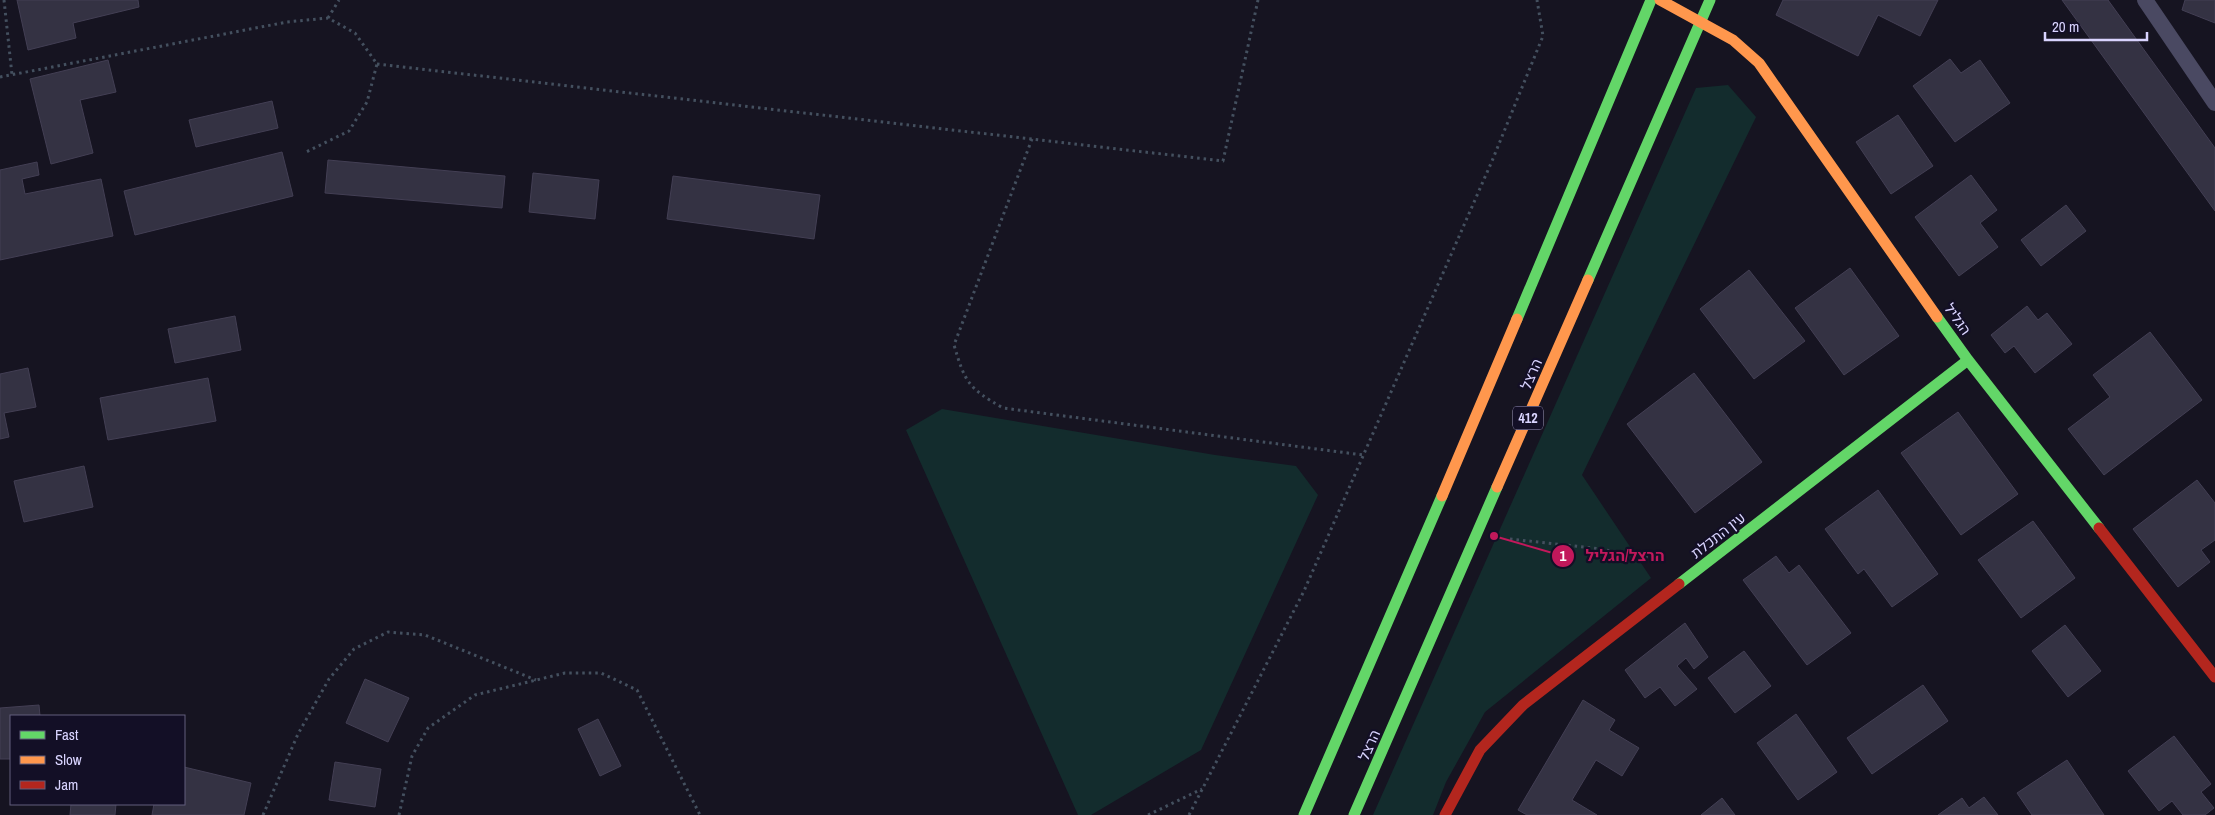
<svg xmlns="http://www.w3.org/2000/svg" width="2215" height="815" font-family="'Archivo Narrow',Heebo,sans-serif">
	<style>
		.green { fill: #132c2d }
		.building { fill: #343243; stroke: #433f54 }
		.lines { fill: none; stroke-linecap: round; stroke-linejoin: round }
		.path { stroke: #44505f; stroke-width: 3; stroke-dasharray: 2.5 4; stroke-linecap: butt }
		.lane { stroke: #4a4962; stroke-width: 16 }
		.fast { stroke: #63d668; stroke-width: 11 }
		.slow { stroke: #ff974d; stroke-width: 11 }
		.jam { stroke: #b3261e; stroke-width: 11 }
		.labels { text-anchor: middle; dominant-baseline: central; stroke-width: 4.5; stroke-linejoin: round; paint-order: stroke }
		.shield { fill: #130f26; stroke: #9e99be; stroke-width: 1 }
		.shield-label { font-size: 14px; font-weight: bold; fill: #d9d4ff }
		.street-label { font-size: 15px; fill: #d9d4ff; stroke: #130f26 }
		.leader { fill: none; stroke: #c2185b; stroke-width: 2 }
		.callout-dot { fill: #c2185b; stroke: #130f26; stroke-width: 2 }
		.mark-label { font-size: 15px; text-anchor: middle; font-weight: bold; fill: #fff }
		.callout-label { font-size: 16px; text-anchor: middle; font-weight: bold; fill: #c2185b; stroke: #130f26; stroke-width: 4.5; stroke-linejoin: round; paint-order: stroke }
	</style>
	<rect width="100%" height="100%" fill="#161421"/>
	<path class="green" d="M1728,85l28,32 -174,358 69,103 -166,134 -39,70 -13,33h-60l323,-727z
		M942,409l273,46 81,11 22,29 -117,255 -110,65h-13l-172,-385z"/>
	<path class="building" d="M17,0h121l1,7 -66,16 3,15 -48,12z
		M1783,0h155l-18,36 -42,-21 -20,41 -82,-41z
		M2062,0h46l107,148v63z
		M2185,0h30v23l-33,-13z
		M1950,59l11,14 19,-13 30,43 -55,39 -42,-56z
		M108,60l8,32 -36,8 13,53 -42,11 -21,-85z
		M272,101l6,27 -82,19 -7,-27z
		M1898,115l35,51 -42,28 -35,-52z
		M282,152l11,44 -158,39 -11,-44z
		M328,160l177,16 -3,32 -177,-15z
		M37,162l2,13 -17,4 3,15 76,-15 12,57 -113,24v-90z
		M533,173l66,7 -4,39 -66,-7z
		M1971,175l26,35 -17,13 18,24 -39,29 -44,-59z
		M673,176l147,19 -6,44 -147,-20z
		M2066,205l20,26 -45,35 -20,-26z
		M1850,268l49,68 -55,39 -49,-67z
		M1749,270l56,71 -51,38 -54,-70z
		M2027,306l11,14 9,-7 25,31 -37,29 -21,-27 -9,7 -14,-18z
		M235,316l6,34 -66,13 -7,-34z
		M2150,332l52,68 -98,75 -36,-46 42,-32 -17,-22z
		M28,368l8,39 -32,6 5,24 -9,2v-65z
		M1694,373l68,89 -67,51 -68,-89z
		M208,378l8,43 -108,19 -8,-42z
		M1958,412l60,82 -57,41 -60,-82z
		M84,466l9,41 -69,15 -10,-41z
		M2197,480l18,23v37l-14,10 9,12 -32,25 -45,-58z
		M1878,490l60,84 -46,33 -28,-38 -6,5 -33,-45z
		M2033,521l42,57 -54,40 -43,-58z
		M1776,556l13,17 10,-8 52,68 -44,32 -64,-85z
		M1685,623l23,34 -14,12 -8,-11 -9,8 20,23 -22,17 -15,-19 -15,11 -20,-28z
		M2065,625l36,46 -33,26 -36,-46z
		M1744,651l27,35 -36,27 -27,-35z
		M365,679l44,19 -21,44 -42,-19z
		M1923,685l25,36 -76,53 -25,-36z
		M1583,700l32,20 -6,10 30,18 -17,28 -26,-16 -24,40 25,15h-70l-9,-5z
		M39,705l1,11h-29v43h-11v-51z
		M1796,714l41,58 -39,28 -41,-57z
		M598,719l23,47 -21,10 -22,-47z
		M2174,736l37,48 -10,8 13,16 -9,7h-22l-11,-14 -13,10 -31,-40z
		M2067,760l37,55h-72l-15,-22z
		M335,762l46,7 -6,38 -46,-7z
		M184,767l67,16 -7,32h-92l2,-11h30z
		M1984,797l14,18h-60l24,-17 7,10z
		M1722,798l13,17h-34z
		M71,804h45l-1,11h-45z"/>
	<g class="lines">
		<path class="path" d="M4,0l8,75
			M328,18l11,-18
			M377,64l846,97 35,-161
			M0,77l287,-55 41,-4 27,15 22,31 -10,38 -18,29 -45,22
			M1032,139l-78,206c11,37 14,43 49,63l360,47
			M1510,539l83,9 67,11
			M263,815l35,-81 31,-55 25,-30 34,-17 37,3 111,45
			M399,815l13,-59 16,-28 47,-33 90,-22h36l36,17 63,125
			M1148,815l54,-26
			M1189,815l115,-224 188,-430 51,-125 -6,-36"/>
		<path class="lane" d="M2145,0l70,103"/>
		<path class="fast" d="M1588,280l122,-280
			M1937,317l31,43 131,168
			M1517,319l134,-319
			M1679,584l289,-224
			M1304,815l138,-319
			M1354,815l143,-328"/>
		<path class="slow" d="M1660,0l73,40 26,23 178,254
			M1497,487l91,-207
			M1442,496l75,-177"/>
		<path class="jam" d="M2099,528l116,149
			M1445,815l35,-65 43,-45 156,-121"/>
	</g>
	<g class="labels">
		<rect class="shield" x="1513" y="406.5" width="30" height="23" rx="4"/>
		<g class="shield-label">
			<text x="1528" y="418">412</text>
		</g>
		<g class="street-label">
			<text transform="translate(1958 319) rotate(55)">הגליל</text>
			<text transform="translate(1531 374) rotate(-67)">הרצל</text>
			<text transform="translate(1718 535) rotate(-38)">עין התכלת</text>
			<text transform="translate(1369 745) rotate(-66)">הרצל</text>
		</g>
	</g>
	<path class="leader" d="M1494 536L1563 556"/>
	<g class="callout-dot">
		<circle cx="1494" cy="536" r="5"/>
		<circle cx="1563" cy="556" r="12"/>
	</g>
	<g class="mark-label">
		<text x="1563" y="561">1</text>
	</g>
	<g class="callout-label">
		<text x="1625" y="561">הרצל/הגליל</text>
	</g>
	<rect x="10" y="715" width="175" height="90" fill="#130f26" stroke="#625e7d"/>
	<rect x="20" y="731" width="25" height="8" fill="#63d668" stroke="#625e7d"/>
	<text x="55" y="740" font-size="15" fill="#d9d4ff">Fast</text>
	<rect x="20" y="756" width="25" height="8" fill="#ff974d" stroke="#625e7d"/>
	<text x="55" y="765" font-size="15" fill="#d9d4ff">Slow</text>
	<rect x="20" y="781" width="25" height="8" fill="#b3261e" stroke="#625e7d"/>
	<text x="55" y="790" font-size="15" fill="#d9d4ff">Jam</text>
	<path d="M2045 32v8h102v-8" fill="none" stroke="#d9d4ff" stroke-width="2.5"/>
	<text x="2052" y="32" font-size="15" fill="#d9d4ff" stroke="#130f26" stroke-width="4" paint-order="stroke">20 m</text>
</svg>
